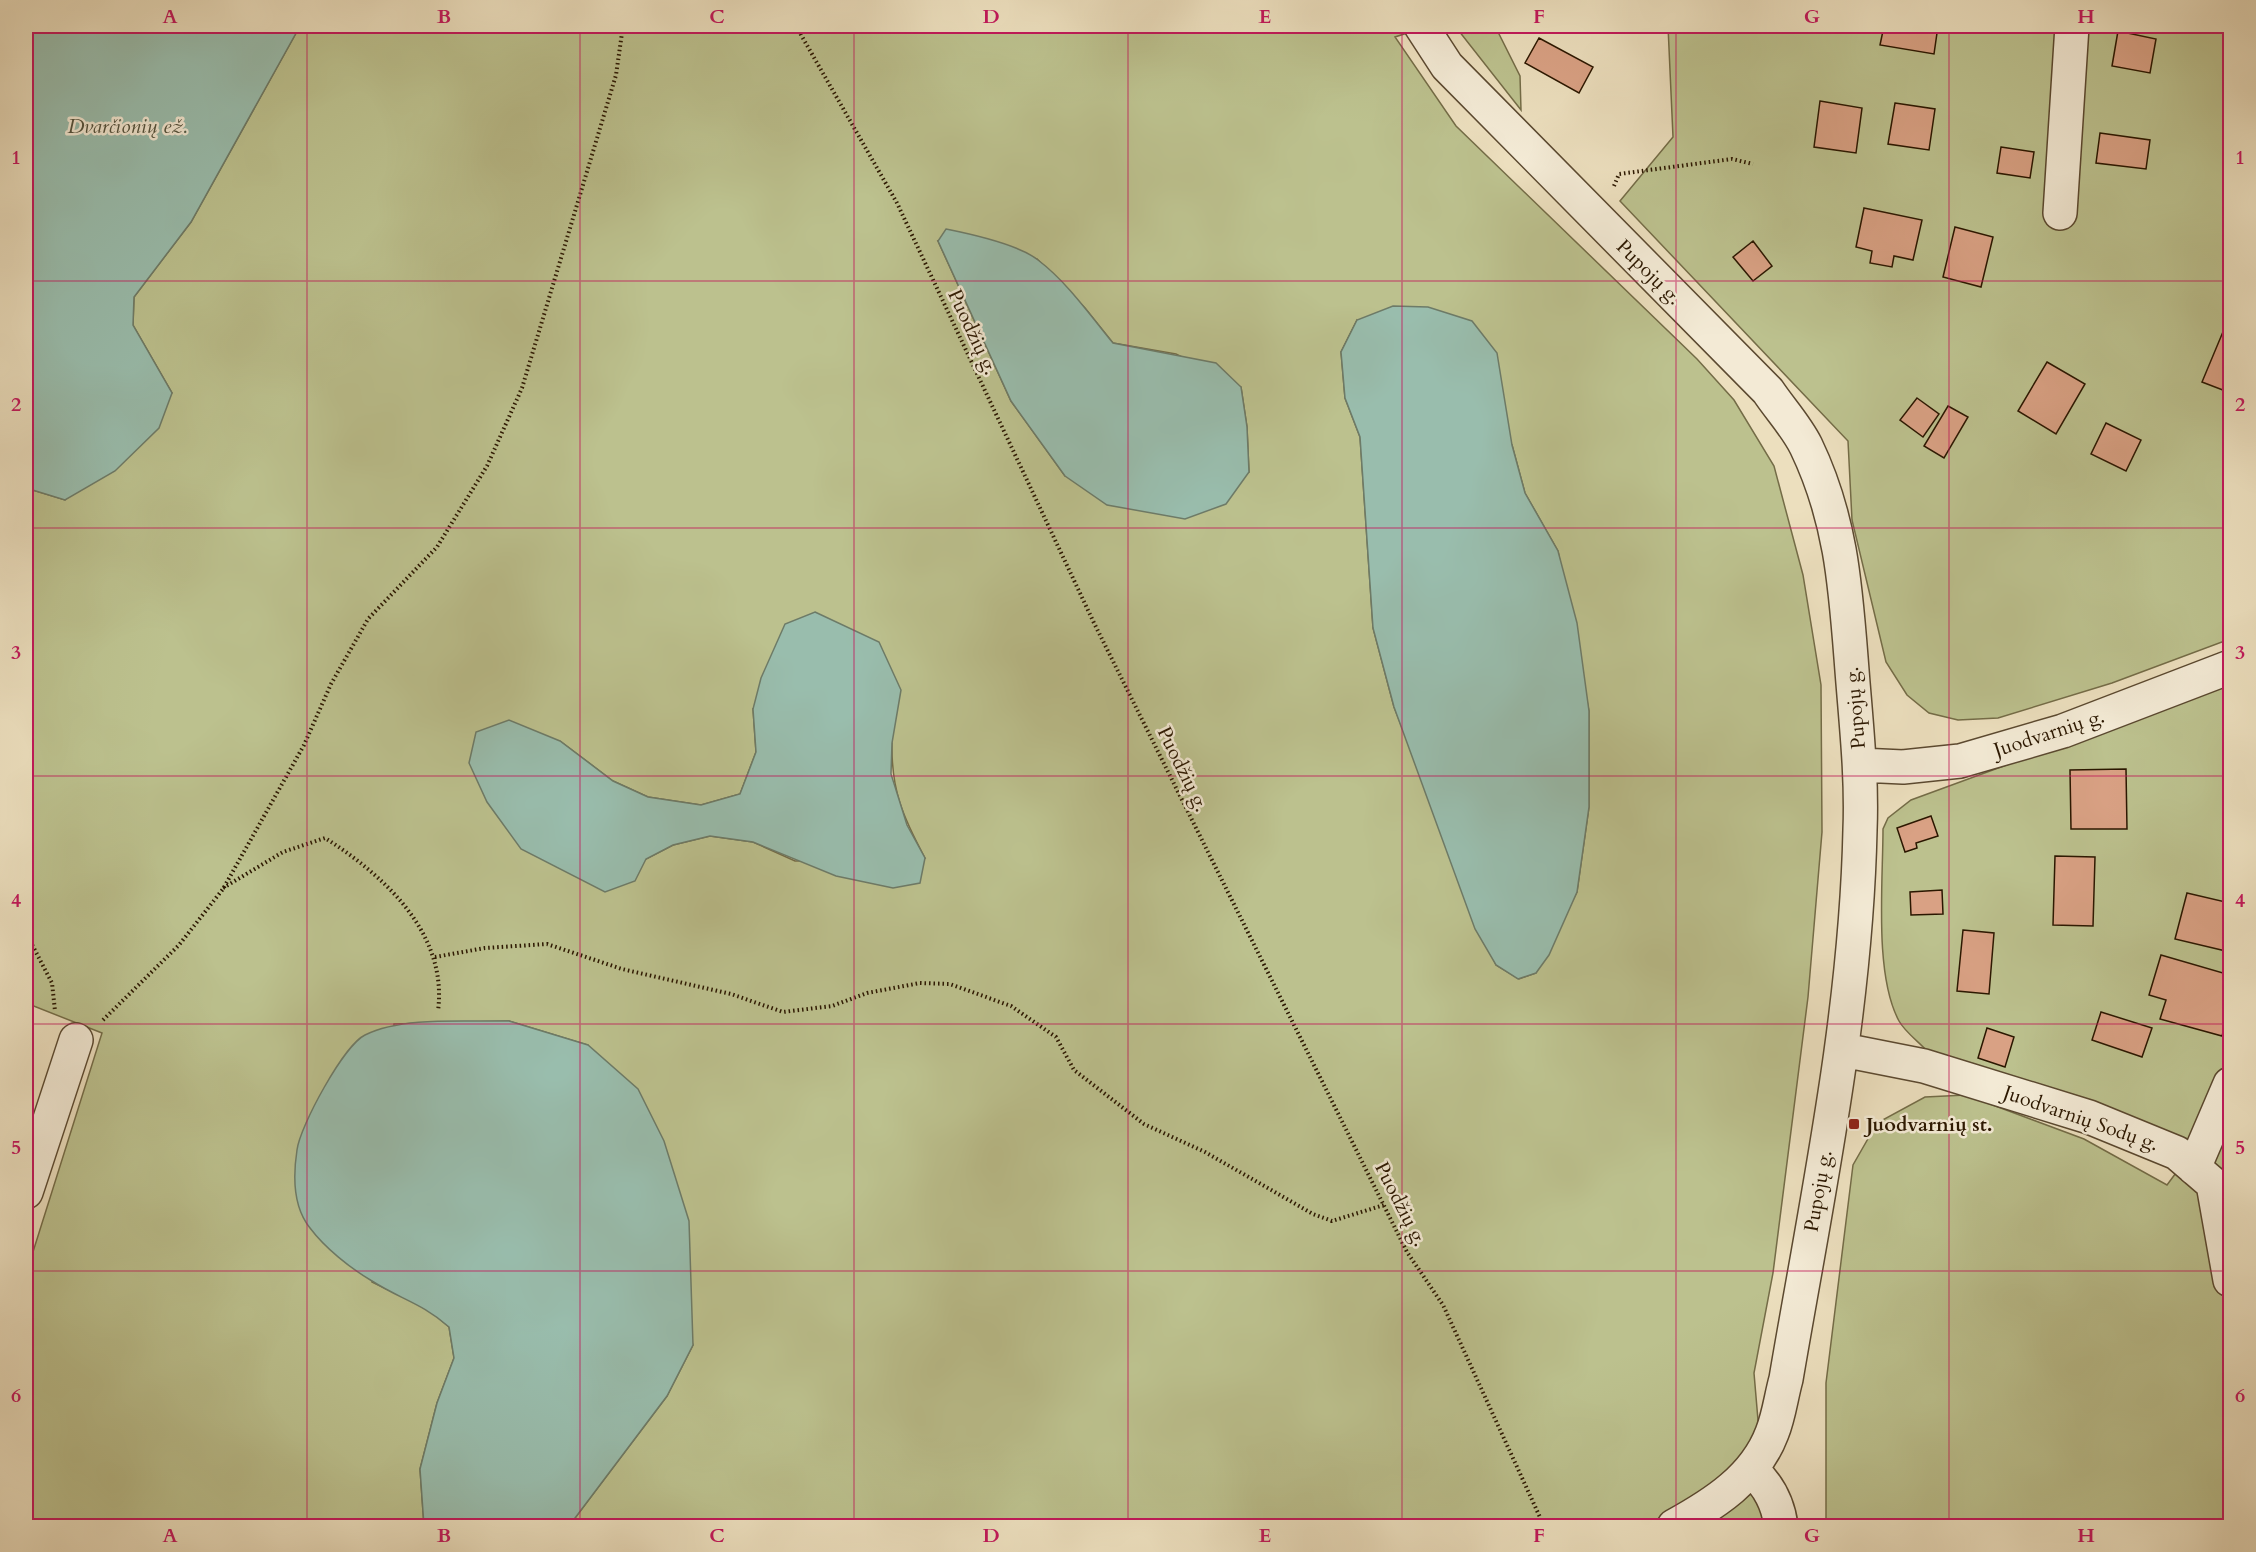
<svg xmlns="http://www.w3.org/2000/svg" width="2256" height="1552" font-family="Cardo,serif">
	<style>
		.green { fill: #bcc18e; stroke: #746c47; stroke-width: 1.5; fill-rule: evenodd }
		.water { fill: #99bdad; stroke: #6d7b68; stroke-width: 1.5 }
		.building { fill: #d9a184; stroke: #2b1700; stroke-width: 1.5 }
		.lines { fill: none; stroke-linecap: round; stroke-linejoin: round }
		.street-casing { stroke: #5b4930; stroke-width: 36 }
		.path { stroke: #2b1700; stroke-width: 4; stroke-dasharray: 1.5 3; stroke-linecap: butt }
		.street { stroke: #f3ead5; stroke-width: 33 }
		.grid { fill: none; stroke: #c2185b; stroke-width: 1.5; stroke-opacity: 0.55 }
		.poi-dot { fill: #8f2418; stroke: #f3ead5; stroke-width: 2 }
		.labels { text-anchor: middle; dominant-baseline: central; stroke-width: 5; stroke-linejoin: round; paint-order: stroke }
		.street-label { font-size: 20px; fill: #2b1700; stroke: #f3ead5 }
		.poi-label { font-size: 20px; font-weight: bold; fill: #2b1700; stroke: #f3ead5; text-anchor: start }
		.water-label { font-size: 21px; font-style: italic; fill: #52513d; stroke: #f3ead5 }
		.neatline { fill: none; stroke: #c2185b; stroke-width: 2 }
		.grid-label { font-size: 20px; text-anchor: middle; font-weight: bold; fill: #c2185b }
	</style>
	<rect width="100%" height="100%" fill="#ecdfbe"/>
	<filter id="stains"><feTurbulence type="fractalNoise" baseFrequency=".00333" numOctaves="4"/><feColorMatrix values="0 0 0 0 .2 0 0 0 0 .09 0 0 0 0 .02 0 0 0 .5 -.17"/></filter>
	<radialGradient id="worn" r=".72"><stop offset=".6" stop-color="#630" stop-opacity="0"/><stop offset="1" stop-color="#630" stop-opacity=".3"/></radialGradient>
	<path class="green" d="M300,26h1129l-34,11 61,89 241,233 37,41 40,66 29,109 18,110 1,147 -14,165 -35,276 -19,100 13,153h-1198l98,-130 26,-51 -105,-300 -79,-24 -115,3 -22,258 56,27 21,18 5,31 -17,45 -17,66 4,57h-398v-252l76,-241 -76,-30v-515l39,12 107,-107 -39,-68 1,-28 57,-75zM938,241l99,18 48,49 28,35 63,11 65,33 6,40 2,45 -184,4 -54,-75zM1357,320l155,125 13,48 33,58 31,160v96l-12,85 -41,81 -17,6 -23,-14 -102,-258 -21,-79 -13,-191 -15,-39 -4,-46zM753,709l139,34c-1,47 11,74 33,115l-130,3 -42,-19 -43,-6 -37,9 -27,14 -86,-118 53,40 35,16 53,8 39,-11 16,-42z
		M1455,26h40l25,50 1,34z
		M1668,26h562v613l-118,44 -114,35 -40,2 -29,-7 -22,-18 -21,-33 -34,-142 -4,-79 -228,-240 53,-64z
		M2230,683v843h-404v-143l27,-218 24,-42 48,-26 41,-2 118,44 83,46 23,-31 -263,-103c-8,-9 -22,-19 -28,-30 -25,-46 -16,-138 -16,-192l5,-11 23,-18z"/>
	<path class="water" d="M26,26h274l-109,196 -57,75 -1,28 39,68 -13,35 -44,43 -50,29 -39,-12z
		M946,229c25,5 72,15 92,31 29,22 52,55 75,83l103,20 25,24 6,40 2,45 -23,32 -41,15 -78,-14 -42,-29 -54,-75 -73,-160z
		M1393,306l35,1 44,14 25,32 15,92 13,48 33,58 19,72 12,88v96l-12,85 -28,63 -13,18 -18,6 -22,-14 -21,-36 -81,-222 -21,-79 -13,-191 -15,-39 -4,-46 16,-32z
		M815,612l64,30 22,48 -9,53 -1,31 16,51 18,33 -5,25 -27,5 -57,-12 -83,-34 -43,-6 -37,9 -27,14 -11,22 -30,11 -84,-43 -34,-47 -18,-39 7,-31 33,-12 51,21 53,40 35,16 53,8 39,-11 16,-42 -3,-43 8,-31 24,-54z
		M509,1021l79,24 50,44 26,52 25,80 4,124 -26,51 -98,130h-145l-4,-57 17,-66 17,-45 -5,-31c-27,-24 -49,-28 -77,-46 -22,-13 -47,-33 -62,-53 -17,-21 -17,-52 -13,-78 3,-24 47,-105 68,-115 38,-19 101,-13 144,-14z"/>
	<path class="building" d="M1884,26h54l-4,28 -54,-9z
		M2118,31l38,8 -6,34 -38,-7z
		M1539,38l54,29 -14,26 -54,-30z
		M1820,101l42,7 -6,45 -42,-6z
		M1895,103l40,6 -6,41 -41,-6z
		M2100,133l50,7 -4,29 -50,-6z
		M2001,147l33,5 -4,26 -33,-5z
		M1864,208l58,12 -9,40 -19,-4 -2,11 -22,-4 2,-12 -16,-4z
		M1955,227l38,10 -12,50 -38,-10z
		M1753,241l19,25 -19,15 -20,-24z
		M2230,315v71l-2,6 -26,-10z
		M2047,362l38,22 -29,50 -38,-23z
		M1917,398l22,16 -16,23 -23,-17z
		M1948,406l20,11 -24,41 -20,-12z
		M2106,423l35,17 -15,31 -35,-17z
		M2126,769l1,60h-56l-1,-59z
		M1931,816l7,20 -22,7 1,5 -12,4 -8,-24z
		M2055,856l40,1 -2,69 -40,-1z
		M1942,890l1,24 -32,1 -1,-23z
		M2187,893l43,10v49l-55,-13z
		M1963,930l31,3 -5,61 -32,-3z
		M2161,955l69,20v33l-8,28 -62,-17 6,-19 -17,-5z
		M2101,1012l51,16 -10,29 -50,-17z
		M1987,1028l27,9 -9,30 -27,-9z"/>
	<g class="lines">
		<defs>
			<path id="street" d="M1421,26l26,40 321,325c12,18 28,35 38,55 38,79 40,151 47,237 4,49 9,98 7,147 -4,185 -43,367 -74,549 -5,18 -7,37 -14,54 -17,45 -58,71 -98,93
				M2060,213l12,-187
				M1860,765l43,2 57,-6 103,-30 167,-64
				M1843,1050l81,16 165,51 88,36 36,31 17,96
				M2194,1168l36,-84
				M26,1192l50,-152
				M1752,1470c17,16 26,33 29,56"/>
		</defs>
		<use href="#street" class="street-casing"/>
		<path class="path" d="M796,26l101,177 197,420 313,629 36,53 101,221
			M1614,186l5,-12 113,-15 21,5
			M223,888l60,-36 42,-14c60,38 123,96 113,173
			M26,933l26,50 3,28
			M435,957l50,-9 62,-4 75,25 109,25 52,18 49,-6 35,-13 53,-10 30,1 61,22 45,31 18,33 70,54 61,28 108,62 19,7 52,-16
			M103,1020l76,-75 44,-56 81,-144 27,-61 37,-65 69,-72 50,-81 35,-78 94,-313 7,-49"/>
		<use href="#street" class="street"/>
	</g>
	<path class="grid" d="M307,26v1500M580,26v1500M854,26v1500M1128,26v1500M1402,26v1500M1676,26v1500M1949,26v1500M26,281h2204M26,528h2204M26,776h2204M26,1024h2204M26,1271h2204"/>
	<rect class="poi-dot" x="1848" y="1118" width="12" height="12" rx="3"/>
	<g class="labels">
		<g class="street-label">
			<text transform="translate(1649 272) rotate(45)">Pupojų g.</text>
			<text transform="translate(973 332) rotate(65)">Puodžių g.</text>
			<text transform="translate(1855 708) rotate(-95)">Pupojų g.</text>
			<text transform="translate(2049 733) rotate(-18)">Juodvarnių g.</text>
			<text transform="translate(1183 769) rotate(64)">Puodžių g.</text>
			<text transform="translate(2081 1118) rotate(19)">Juodvarnių Sodų g.</text>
			<text transform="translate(1818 1191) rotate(-80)">Pupojų g.</text>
			<text transform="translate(1401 1204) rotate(63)">Puodžių g.</text>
		</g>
		<g class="poi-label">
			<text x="1866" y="1124">Juodvarnių st.</text>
		</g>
		<g class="water-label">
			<text x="127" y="126">Dvarčionių ež.</text>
		</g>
	</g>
	<rect width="2256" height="1552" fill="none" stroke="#ecdfbe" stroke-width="66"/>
	<rect x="33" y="33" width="2190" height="1486" class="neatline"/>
	<g class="grid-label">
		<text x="170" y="23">A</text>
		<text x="444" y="23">B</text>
		<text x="717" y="23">C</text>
		<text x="991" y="23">D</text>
		<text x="1265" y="23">E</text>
		<text x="1539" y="23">F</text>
		<text x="1812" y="23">G</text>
		<text x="2086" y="23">H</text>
		<text x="16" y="164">1</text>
		<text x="2240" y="164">1</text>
		<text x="16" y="411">2</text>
		<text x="2240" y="411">2</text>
		<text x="16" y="659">3</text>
		<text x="2240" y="659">3</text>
		<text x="16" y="907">4</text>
		<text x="2240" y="907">4</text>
		<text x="16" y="1154">5</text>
		<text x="2240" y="1154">5</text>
		<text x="16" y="1402">6</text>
		<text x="2240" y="1402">6</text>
		<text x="170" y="1542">A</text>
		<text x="444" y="1542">B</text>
		<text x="717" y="1542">C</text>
		<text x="991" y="1542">D</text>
		<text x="1265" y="1542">E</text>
		<text x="1539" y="1542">F</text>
		<text x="1812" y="1542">G</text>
		<text x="2086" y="1542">H</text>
	</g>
	<rect width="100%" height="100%" filter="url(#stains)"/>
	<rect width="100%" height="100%" fill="url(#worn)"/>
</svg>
